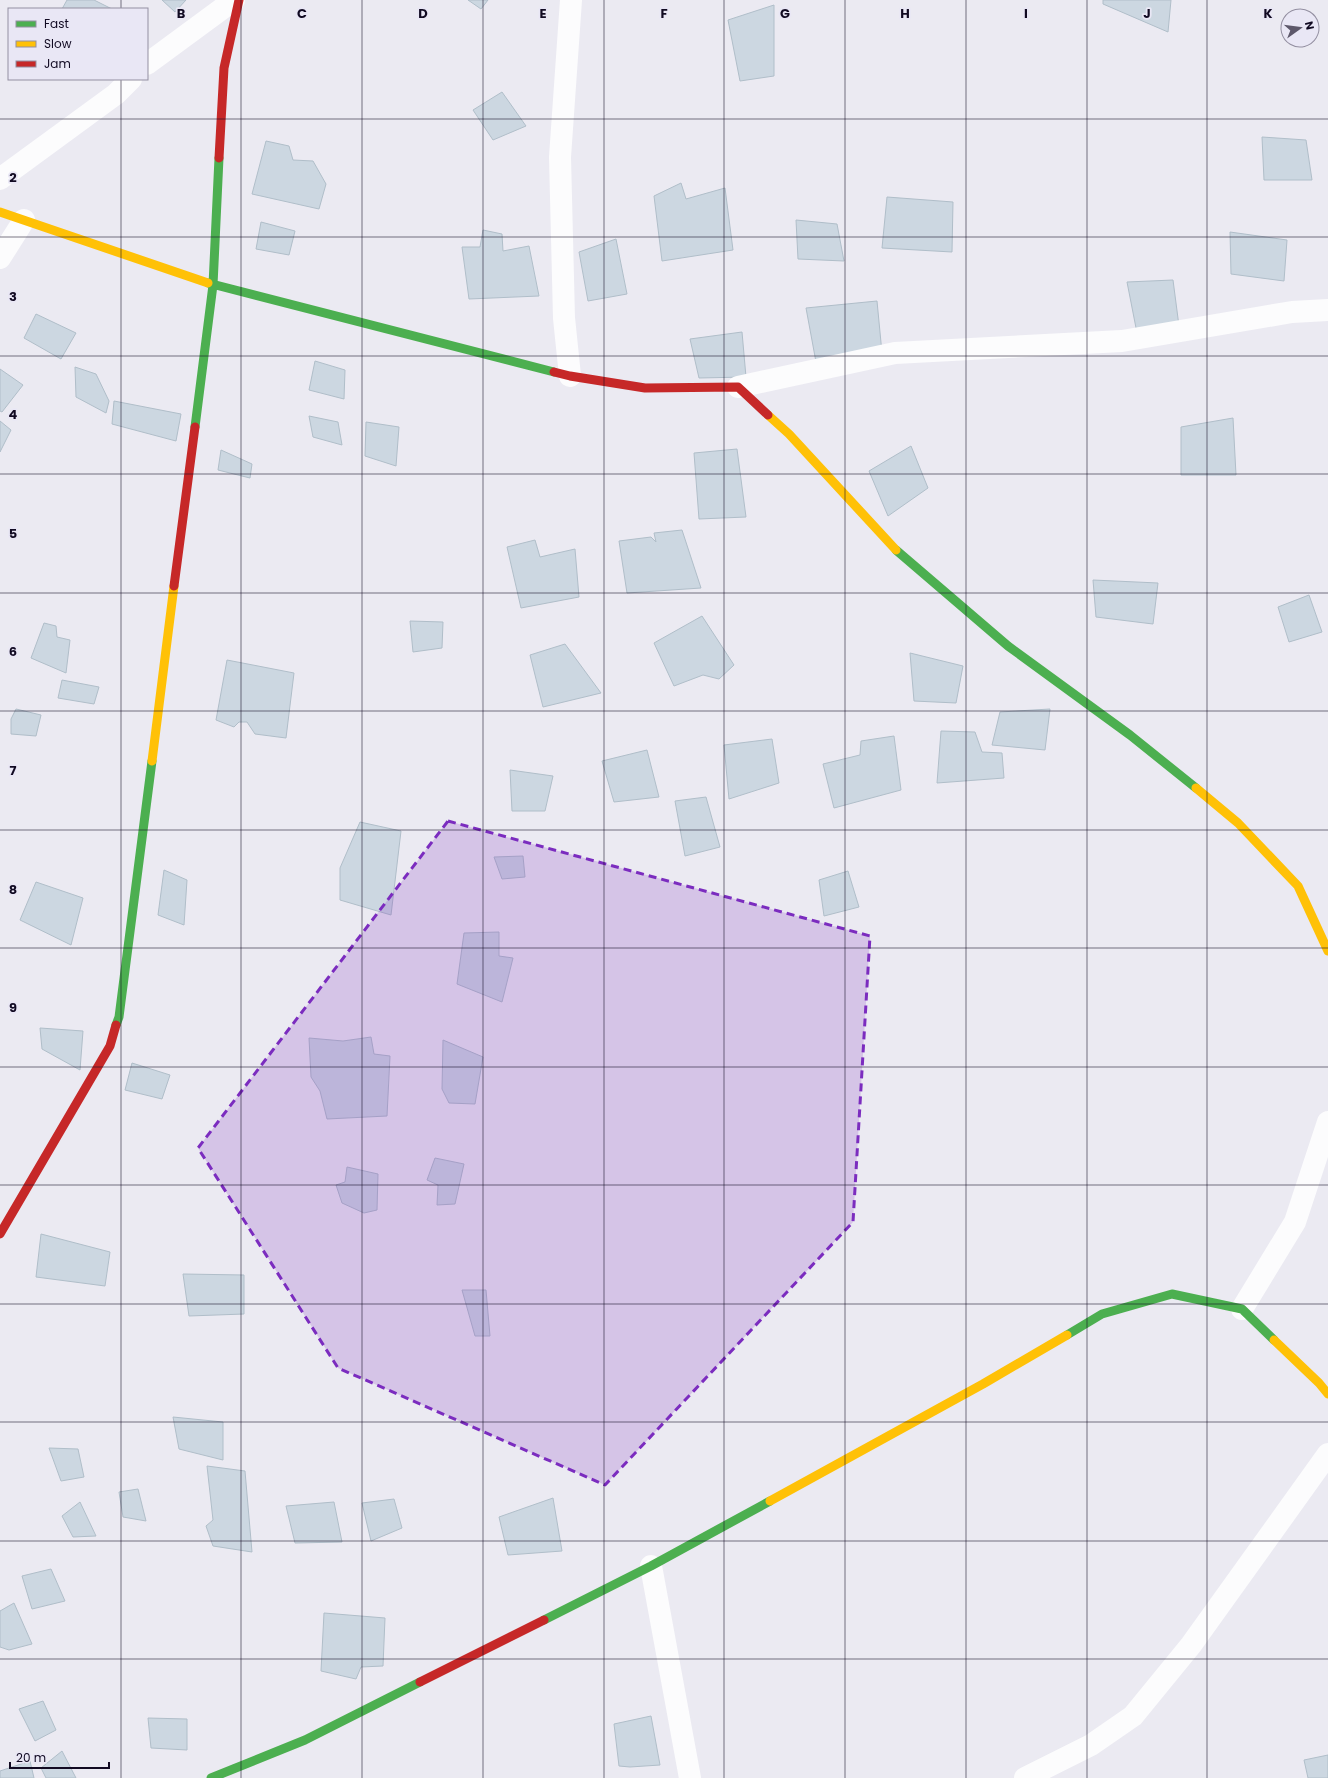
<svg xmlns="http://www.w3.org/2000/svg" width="1328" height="1778" font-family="Poppins,sans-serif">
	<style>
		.building { fill: #ccd7e1; stroke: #b0bec9 }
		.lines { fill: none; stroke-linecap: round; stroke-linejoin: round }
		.street { stroke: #fcfcfd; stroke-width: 22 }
		.fast { stroke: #4caf50; stroke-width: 9 }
		.slow { stroke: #ffc107; stroke-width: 9 }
		.jam { stroke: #c62828; stroke-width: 9 }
		.marked { fill: #7b2cbf; fill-opacity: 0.2; stroke: #7b2cbf; stroke-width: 3; stroke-dasharray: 8 5; stroke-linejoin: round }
		.grid { fill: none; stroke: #110a22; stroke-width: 1; stroke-opacity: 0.55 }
		.grid-label { font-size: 13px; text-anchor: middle; font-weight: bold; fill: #110a22; stroke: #e9e7f5; stroke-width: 3.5; stroke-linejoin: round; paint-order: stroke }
	</style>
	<rect width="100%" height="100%" fill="#ebeaf2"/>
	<path class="building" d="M67,0h27l18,9h-50z
		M162,0h24l-11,12z
		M468,0h20l-7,9z
		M1103,0h68l-3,32 -65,-28z
		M774,5v71l-34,5 -12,-61z
		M502,92l24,34 -33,14 -20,-30z
		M1262,137l44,3 6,40h-48z
		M266,141l23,5 4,14 20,1 13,23 -7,25 -67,-15z
		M681,183l5,16 39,-11 8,62 -71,11 -8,-65z
		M887,197l66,5 -1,50 -70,-4z
		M796,220l41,4 7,37 -46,-2z
		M261,222l34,9 -6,24 -33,-6z
		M483,230l19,4 1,17 26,-5 10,50 -70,3 -7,-52h18z
		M1230,232l57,8 -3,41 -53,-7z
		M616,239l11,55 -39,7 -9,-49z
		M1173,280l6,46 -42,7 -10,-51z
		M877,301l5,52 -66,9 -10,-54z
		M36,314l40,19 -15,26 -37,-21z
		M742,332l4,45 -47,1 -9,-39z
		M315,361l30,9 -1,29 -35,-9z
		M75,367l21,7 13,27 -3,12 -30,-16z
		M0,369l23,16 -21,27 -2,-1z
		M114,401l67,13 -5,27 -64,-17z
		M309,416l29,6 4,23 -29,-8z
		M1233,418l3,57h-55v-48z
		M0,421l11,9 -11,22z
		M366,422l33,5 -3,39 -31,-10z
		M911,446l17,42 -40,28 -19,-45z
		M737,449l9,68 -47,2 -5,-66z
		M221,450l31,14 -2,14 -32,-8z
		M682,530l19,58 -74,5 -8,-52 32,-4 5,5 -2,-9z
		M535,540l5,17 35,-8 4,48 -58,11 -14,-61z
		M1093,580l65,3 -5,41 -57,-7z
		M1309,595l13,37 -33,10 -11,-35z
		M702,616l32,49 -15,14 -16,-4 -29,11 -20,-43z
		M410,621l33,1 -1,26 -29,4z
		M44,623l12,3 1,11 13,3 -4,33 -35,-15z
		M565,644l36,49 -58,14 -13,-52z
		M910,653l53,13 -7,37 -42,-2z
		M227,660l67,13 -8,65 -31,-4 -8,-12h-8l-5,5 -18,-7z
		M62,680l37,7 -5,17 -36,-6z
		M16,709l25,6 -5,21 -25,-2v-15z
		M1050,709l-5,41 -53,-5 8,-33z
		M941,731l34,1 7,20 20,1 2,25 -67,5z
		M894,736l7,54 -67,18 -11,-44 37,-9 1,-14z
		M772,739l7,44 -50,16 -5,-54z
		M647,750l12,47 -45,5 -12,-41z
		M510,770l43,6 -8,35h-33z
		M706,797l14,50 -35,9 -10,-55z
		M360,822l41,9 -10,84 -51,-15v-32z
		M523,856l2,21 -23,2 -8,-22z
		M164,870l23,10 -3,45 -26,-10z
		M848,871l11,36 -35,9 -5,-36z
		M36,882l47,16 -12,47 -51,-25z
		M499,932v24l14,2 -11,44 -45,-18 7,-51z
		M40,1028l43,3 -3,39 -38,-21z
		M371,1037l3,17 16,2 -3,60 -60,3 -7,-28 -9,-14 -2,-39 34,3z
		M443,1040l40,17 -8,47 -26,-1 -7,-14z
		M132,1063l38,12 -8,24 -37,-9z
		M435,1158l29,6 -9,40 -18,1 1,-20 -11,-5z
		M347,1167l31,7 -1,36 -13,3 -22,-10 -6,-18 9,-3z
		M41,1234l69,18 -5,34 -69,-9z
		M183,1274l61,1v39l-55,2z
		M462,1290h24l4,46h-15z
		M173,1417l50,5v38l-44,-11z
		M49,1448l29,1 6,28 -23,4z
		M207,1466l38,5 7,81 -39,-6 -7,-20 7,-6z
		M138,1489l8,32 -23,-4 -4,-25z
		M553,1498l9,53 -54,4 -9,-38z
		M394,1499l8,29 -31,13 -9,-38z
		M80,1502l16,34 -23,1 -11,-21z
		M334,1502l8,40 -47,1 -9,-37z
		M51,1569l14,32 -33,8 -10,-33z
		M14,1603l18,41 -23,6 -9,-3v-36z
		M324,1613l61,5 -2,48 -22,1 -5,12 -35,-8z
		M43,1701l13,29 -21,11 -16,-32z
		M651,1716l9,49 -30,2 -11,-1 -5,-42z
		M148,1718l39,1v31l-36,-2z
		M62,1751l14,27h-30l-5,-10z
		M1328,1755v23h-20l-4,-18z
		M30,1761l4,17h-34v-7z"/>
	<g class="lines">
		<path class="street" d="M147,64l87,-64
			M0,179l116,-85 15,-15
			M0,258l24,-38
			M570,376l-6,-58 -4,-161 11,-157
			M738,387l157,-34 227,-12 170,-29 36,-2
			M1242,1309l53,-87 33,-100
			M651,1566l39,212
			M1025,1778l66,-33 42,-29 58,-71 137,-191"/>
		<path class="fast" d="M208,283l346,89
			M195,427l18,-142 6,-127
			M896,550l112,96 122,89 66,53
			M116,1025l3,-8 33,-256
			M1067,1335l35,-21 70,-20 70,15 32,31
			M544,1620l107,-54 119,-65
			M211,1778l94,-38 115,-58"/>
		<path class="slow" d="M0,212l208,71
			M768,415l21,19 107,116
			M152,761l22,-175
			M1196,788l42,35 60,63 30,65
			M1274,1340l45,43 9,11
			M770,1501l213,-117 84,-49"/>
		<path class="jam" d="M219,158l5,-90 15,-68
			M554,372l16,4 75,12 93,-1 30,28
			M174,586l21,-159
			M0,1234l110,-188 6,-21
			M420,1682l124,-62"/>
	</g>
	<path class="marked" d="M448,821l422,115 -17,286 -248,263 -267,-117 -140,-220z"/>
	<path class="grid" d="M121,0v9M241,0v1778M362,0v1778M483,0v1778M604,0v1778M724,0v1778M845,0v1778M966,0v1778M1087,0v1778M1207,0v1778M121,79v1699M0,119h1328M0,237h1328M0,356h1328M0,474h1328M0,593h1328M0,711h1328M0,830h1328M0,948h1328M0,1067h1328M0,1185h1328M0,1304h1328M0,1422h1328M0,1541h1328M0,1659h1328"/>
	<g class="grid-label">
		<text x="181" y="18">B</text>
		<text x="302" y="18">C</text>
		<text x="423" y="18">D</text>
		<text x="543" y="18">E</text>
		<text x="664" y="18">F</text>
		<text x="785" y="18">G</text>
		<text x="905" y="18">H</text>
		<text x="1026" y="18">I</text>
		<text x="1147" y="18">J</text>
		<text x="1268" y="18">K</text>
		<text x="13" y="182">2</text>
		<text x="13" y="301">3</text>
		<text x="13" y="419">4</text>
		<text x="13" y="538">5</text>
		<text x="13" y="656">6</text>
		<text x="13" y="775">7</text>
		<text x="13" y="894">8</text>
		<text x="13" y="1012">9</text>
	</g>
	<rect x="8" y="8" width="140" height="72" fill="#e9e7f5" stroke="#938fa1"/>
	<rect x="16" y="21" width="20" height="6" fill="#4caf50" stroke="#938fa1"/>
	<text x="44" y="28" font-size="12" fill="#110a22">Fast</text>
	<rect x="16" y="41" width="20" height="6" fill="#ffc107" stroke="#938fa1"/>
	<text x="44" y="48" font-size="12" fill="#110a22">Slow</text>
	<rect x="16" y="61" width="20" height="6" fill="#c62828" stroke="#938fa1"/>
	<text x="44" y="68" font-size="12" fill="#110a22">Jam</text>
	<g transform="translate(1300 28) rotate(76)"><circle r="19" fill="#e9e7f5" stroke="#938fa1"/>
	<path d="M0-3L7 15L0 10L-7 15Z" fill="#5d586b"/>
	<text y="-6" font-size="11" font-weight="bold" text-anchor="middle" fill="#110a22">N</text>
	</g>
	<path d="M10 1762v6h99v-6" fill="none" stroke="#110a22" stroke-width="2"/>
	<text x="16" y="1762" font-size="12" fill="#110a22" stroke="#e9e7f5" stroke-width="3" paint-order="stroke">20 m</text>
</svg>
